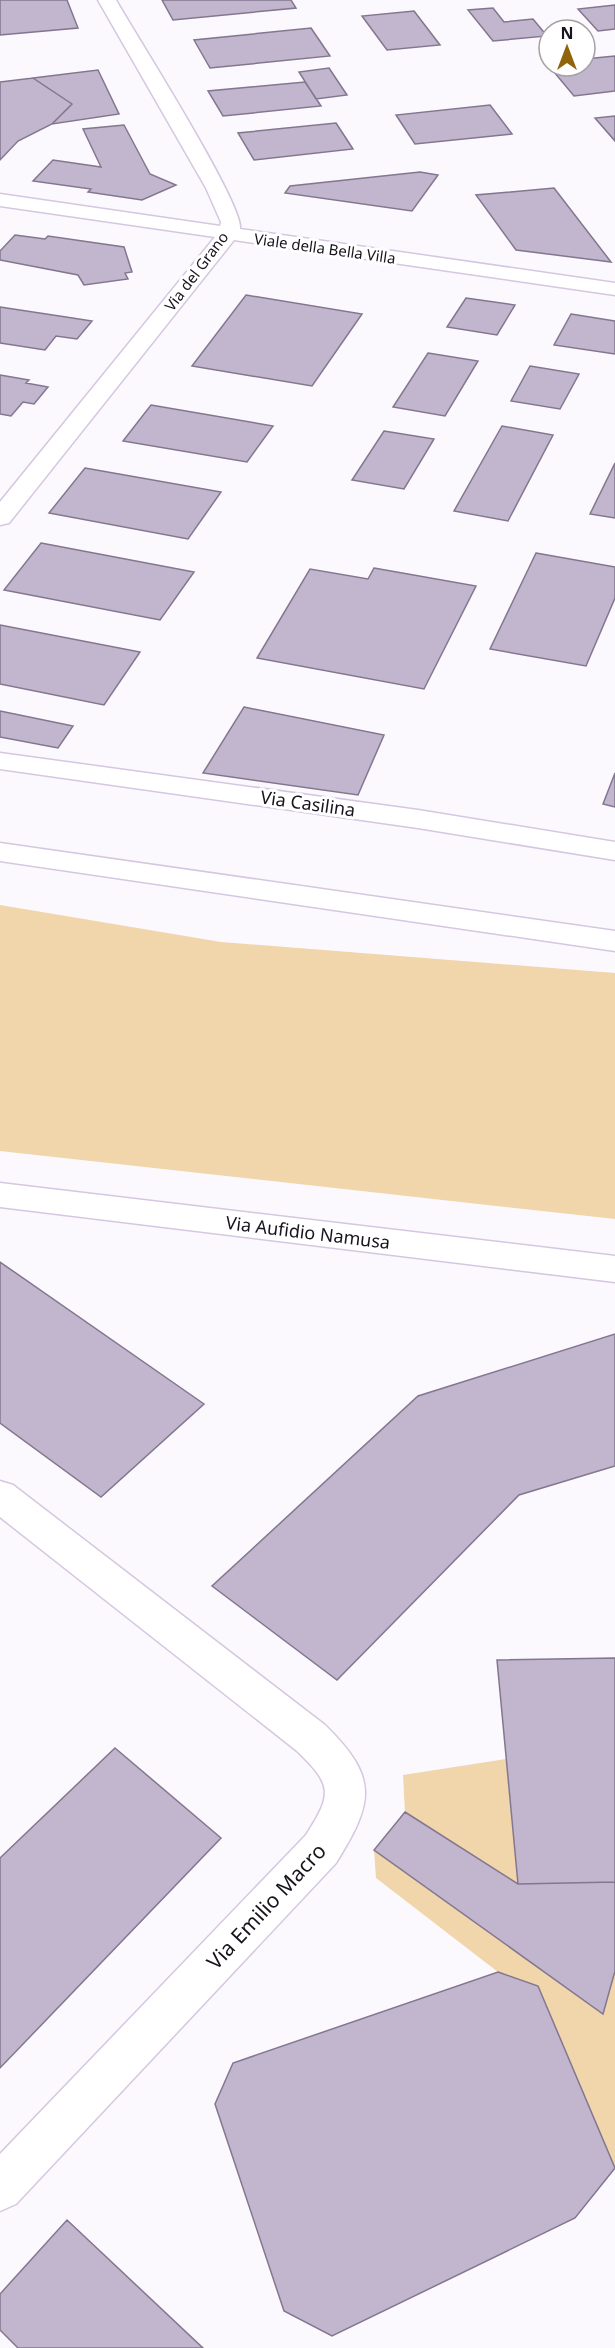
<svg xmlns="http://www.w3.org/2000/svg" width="615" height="2348" font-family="'Noto Sans',sans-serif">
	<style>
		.green { fill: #f1d5ab }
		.building { fill: #c2b5ce; stroke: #83778f; stroke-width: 1.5 }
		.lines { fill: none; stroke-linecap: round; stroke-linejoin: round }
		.street-casing { stroke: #d5c7e1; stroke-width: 3 }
		.secondary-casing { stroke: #d5c7e1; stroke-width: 3 }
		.street { fill: #fff; fill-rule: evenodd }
		.secondary { fill: #fff; fill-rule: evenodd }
		.labels { text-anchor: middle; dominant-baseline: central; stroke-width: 6; stroke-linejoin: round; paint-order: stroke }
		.far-street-label { font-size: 15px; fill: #18131c; stroke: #fff }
		.street-label { font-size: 18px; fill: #18131c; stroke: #fff }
		.near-street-label { font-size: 21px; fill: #18131c; stroke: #fff }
	</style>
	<rect width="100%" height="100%" fill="#fbf8fe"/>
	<path class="green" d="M0,905l221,37 394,31v246l-615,-68z
		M506,1759l12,125 -113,-72 -2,-37z
		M374,1850l229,164 12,-43v197l-77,-182 -40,-14 -122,-94z"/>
	<path class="building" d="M0,0h67l11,28 -78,7z
		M162,0h129l5,8 -123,12z
		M615,5v24l-17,2 -20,-22z
		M493,8l11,14 29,-3 14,17 -54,5 -25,-31z
		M414,11l26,34 -53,5 -25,-34z
		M311,28l19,28 -120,12 -16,-28z
		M615,56v35l-41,5 -25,-30h36v-7z
		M329,68l18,27 -31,4 -17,-27z
		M98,70l21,44 -67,10 20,-20 -39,-26z
		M33,78l39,26 -20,20 -34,17 -18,19v-78z
		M305,82l16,24 -98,10 -15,-25z
		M490,105l22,29 -97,10 -19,-29z
		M615,116v25l-20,-23z
		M336,123l17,26 -99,11 -16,-27z
		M124,125l26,49 26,11 -34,15 -54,-8 3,-3 -58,-8 20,-21 48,7 -18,-38z
		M420,172l18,3 -26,36 -127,-18 5,-7z
		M554,188l57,74 -95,-12 -40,-55z
		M15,235l30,4 3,-3 76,11 8,25 -7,1 3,6 -44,6 -6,-10 -78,-15v-9z
		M246,295l116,19 -50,72 -120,-20z
		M466,298l49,7 -18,30 -50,-8z
		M0,307l66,10 26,4 -15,18 -21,-3 -11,14 -45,-7z
		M571,314l44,7v33l-61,-9z
		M428,353l50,8 -33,55 -52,-9z
		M530,366l49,8 -19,35 -49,-8z
		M0,375l29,5 -3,3 22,4 -14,17 -11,-2 -12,14 -11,-2z
		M151,405l122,21 -26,36 -124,-21z
		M502,426l51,9 -45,86 -54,-10z
		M384,431l50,8 -30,50 -52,-9z
		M615,463v55l-25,-4z
		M85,468l136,24 -33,47 -139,-26z
		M41,543l153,29 -34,48 -156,-30z
		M536,553l79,14v31l-29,68 -96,-17z
		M374,568l102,18 -52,103 -167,-31 53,-89 58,10z
		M0,625l140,27 -36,53 -104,-21z
		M244,707l140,28 -26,60 -155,-22z
		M0,711l73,15 -15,22 -58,-11z
		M615,773v34l-12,-3z
		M0,1262l204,142 -103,93 -101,-74z
		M615,1334v132l-96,29 -182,185 -125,-94 206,-190z
		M615,1658v224l-97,2 -21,-224z
		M115,1748l106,90 -221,230v-210z
		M405,1812l113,72 97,-2v89l-12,43 -229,-164z
		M498,1972l40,14 77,182 -40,50 -243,118 -48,-25 -69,-207 18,-41z
		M67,2220l136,128h-185l-18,-18v-36z"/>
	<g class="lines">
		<defs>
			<path id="street" d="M98,0h18c18,32 129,206 124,229l375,54v12l-381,-55 -225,283 -9,2v-23l215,-265 -215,-31v-12l220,32 1,-4 -15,-34z
				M0,753l418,57 197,32v18l-197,-32 -418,-59z
				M0,1183l615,73v26l-615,-75z
				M0,1481l13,4 312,240c54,53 49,77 11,138l-320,341 -16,7v-57l306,-319c27,-42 26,-50 -9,-84l-297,-234z"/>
			<path id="secondary" d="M0,843l615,88v20l-615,-90z"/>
		</defs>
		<use href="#street" class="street-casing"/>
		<use href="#secondary" class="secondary-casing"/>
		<use href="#street" class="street"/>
		<use href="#secondary" class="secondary"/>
	</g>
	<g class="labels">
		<g class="far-street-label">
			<text transform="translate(325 248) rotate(8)">Viale della Bella Villa</text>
			<text transform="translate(196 271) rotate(-53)">Via del Grano</text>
		</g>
		<g class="street-label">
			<text transform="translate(308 803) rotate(8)">Via Casilina</text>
			<text transform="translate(308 1232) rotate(7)">Via Aufidio Namusa</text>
		</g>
		<g class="near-street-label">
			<text transform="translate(266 1906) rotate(-47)">Via Emilio Macro</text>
		</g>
	</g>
	<g transform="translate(567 48)"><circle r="28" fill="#ffffff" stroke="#a3a1a4" stroke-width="1.5"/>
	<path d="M0-4.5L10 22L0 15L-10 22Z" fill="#8f640b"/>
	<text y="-9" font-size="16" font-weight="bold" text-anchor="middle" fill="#18131c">N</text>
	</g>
</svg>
